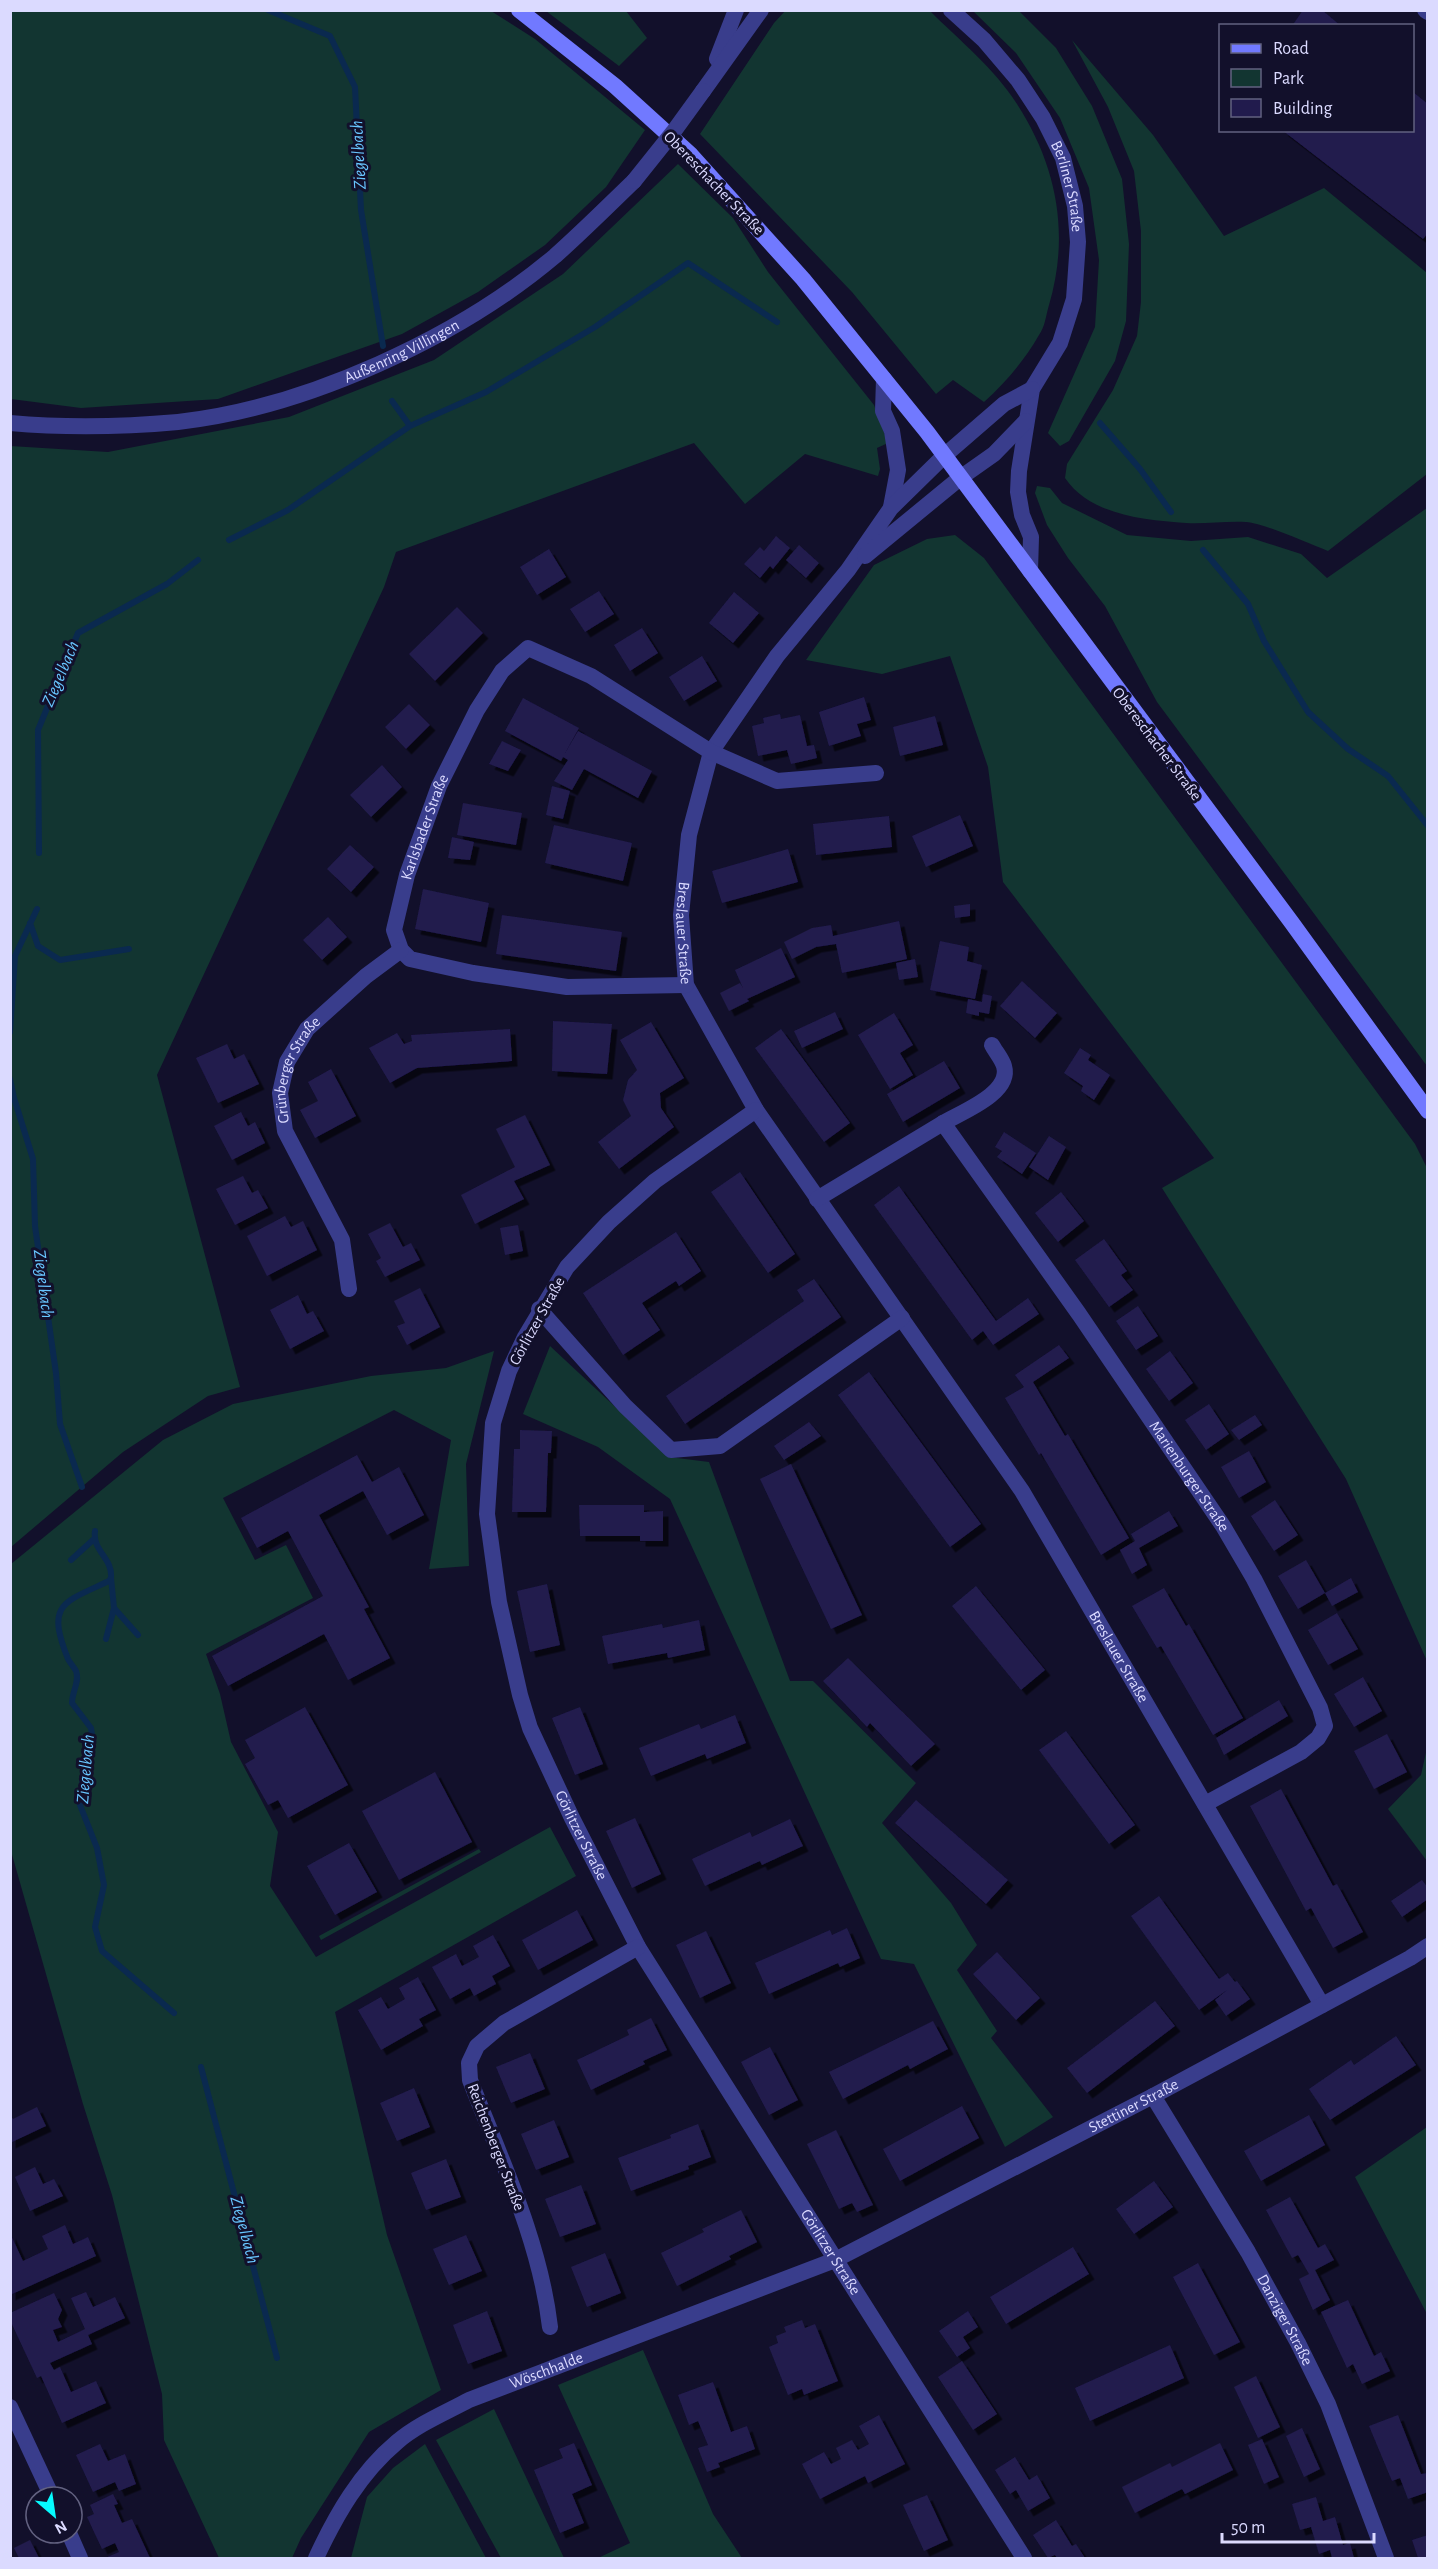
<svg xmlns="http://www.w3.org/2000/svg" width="1438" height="2569" font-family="'Alegreya Sans',sans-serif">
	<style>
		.green { fill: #123531 }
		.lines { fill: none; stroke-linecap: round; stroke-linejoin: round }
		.stream { stroke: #0a294f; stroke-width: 6 }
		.building { fill: #211b4d; filter: url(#shadow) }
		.minor { stroke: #393d8c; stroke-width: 16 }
		.tertiary { stroke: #393d8c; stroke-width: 16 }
		.secondary { stroke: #7179ff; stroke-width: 16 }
		.tertiary-bridge { stroke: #393d8c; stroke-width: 16 }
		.labels { text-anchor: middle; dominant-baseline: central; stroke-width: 6; stroke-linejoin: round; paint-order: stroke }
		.street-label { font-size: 16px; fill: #dbdaff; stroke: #12102b }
		.water-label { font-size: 18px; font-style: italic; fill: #68c6ff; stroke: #12102b }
	</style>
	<defs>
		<filter id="shadow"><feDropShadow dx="5.5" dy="5.5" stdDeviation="0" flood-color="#0009"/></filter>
	</defs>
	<rect width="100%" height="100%" fill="#12102b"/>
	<path class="green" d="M786,10l144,1c29,29 65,58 87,93 40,62 53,130 32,201 -3,10 -4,22 -10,30 -15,26 -33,47 -55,67l-31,-22 -17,14 -84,-102 -152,-158 74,-111z
		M10,11h481l44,28 110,91 -39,57 -61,58 -67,47 -76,42 -184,65 -137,9 -70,-9z
		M546,11h80l21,27 -28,28z
		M973,11h46l37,37 36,58 30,73 7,65 -3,77 -11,40 -46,80 -9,5 -12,-13 47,-106 4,-67 -10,-72 -29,-70 -44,-65z
		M1072,40l81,95 71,101 100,-48 103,85v201l-99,77c-21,-8 -62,-27 -82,-29 -20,-1 -41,2 -60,1 -42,-3 -96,-8 -121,-45l2,-14 46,-74 24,-54 4,-34v-71l-7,-60 -26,-64z
		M678,164l55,54 35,54 106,133 14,38 -11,5 3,21 -2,7 -73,-22 -60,50 -51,-61 -298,109 -12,35 -227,488 83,312 -32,9 -85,56 -112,95 -1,-1101 98,6 181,-35 145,-57 129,-86z
		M1037,486l13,2 12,15 65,32 64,6 57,-4 53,17 26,24 100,-70v558l-270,-364 -52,-96 -37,-48 -21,-33 -12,-32z
		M955,535l29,23 431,586 12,24v493l-81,-182 -184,-291 52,-30 -211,-276 -15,-115 -38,-111 -68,18 -76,-14 68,-95 53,-26z
		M550,1346l119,111 40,5 81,219h23l103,102 -34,40 69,80 26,42 -20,25 40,61 -6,7 62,79 -48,30 -91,-183 -33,-5 -211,-460 -72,-52 -75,-33z
		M494,1351l-28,113 3,102 -40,3 22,-129 -57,-30 -171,88 32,62 31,-15 27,53 -107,56 14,40 11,48 47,90 -8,54 46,71 234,-130 26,49 -241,136 52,223 54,155 -72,42 -68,106 -9,20h-73l-55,-118 -2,-46 -50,-199 -29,-91 -72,-253v-287l152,-124 70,-36 138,-28 75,-8z
		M1427,1748v113l-39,-52 33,-34z
		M479,1849l2,3 -160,88 -2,-4z
		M1427,2127v187l-72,-137z
		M643,2350l70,164 29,44h-144l32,-15 -72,-158z
		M494,2409l70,149h-63l-65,-118z
		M425,2444l61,114h-135l16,-61 26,-29z"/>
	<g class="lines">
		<path class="stream" d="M268,10l62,26 25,51 6,123 22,136
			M392,401l18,25
			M1100,423l40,46 31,43
			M229,540l59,-30 122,-84 76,-34 109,-65 93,-64 89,59
			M1203,550l45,54 16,37 44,71 40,37 40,27 40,50
			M39,853l-1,-123 40,-97 89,-49 31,-24
			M30,923l8,23 22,14 69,-11
			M10,1032l5,-76 22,-47
			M10,1079l4,19 19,61 2,67 21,147 4,51 22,63
			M95,1531c-3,20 18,27 16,47l-2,3c-47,22 -63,23 -41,78 2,4 6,8 8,12 4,10 -4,21 -4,32l19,25 2,13 -9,26 -4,38 17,43 7,37 -9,42 7,24 72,62
			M71,1560l23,-21
			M111,1578l3,30 24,27
			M106,1639l8,-31
			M201,2067l76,291"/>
	</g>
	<path class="building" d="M1303,10h19l19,16h-49z
		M1413,92l15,12v129l-5,6 -141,-109h131z
		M776,536l14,12 -17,21 -3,-3 -10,12 -16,-14 16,-17 4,4z
		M799,545l20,18 -13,15 -20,-18z
		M549,549l17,28 -29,18 -17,-28z
		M599,591l15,23 -29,18 -15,-23z
		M734,592l25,21 -26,30 -24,-20z
		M457,607l26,26 -48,48 -26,-27z
		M642,628l16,25 -28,18 -16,-26z
		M702,656l15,25 -33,20 -15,-24z
		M864,697l7,23 -14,4 4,12 -32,10 -10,-34z
		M523,698l56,30 -15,27 14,-24 74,40 -14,27 -54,-29 -12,21 -18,-9 14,-21 -5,-3 -2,4 -56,-30z
		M409,704l21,21 -24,24 -21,-22z
		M780,714l1,5 19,-4 7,31 7,-1 3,13 -26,6 -4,-14 -29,6 -6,-30 12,-3 -1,-5z
		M935,716l8,29 -43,11 -7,-29z
		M502,741l19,9 -13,21 -19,-7z
		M382,765l20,22 -31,30 -21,-22z
		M552,786l18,5 -7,28 -17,-4z
		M463,803l59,10 -6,32 -59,-10z
		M960,815l13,31 -47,21 -14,-31z
		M889,816l3,31 -76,8 -3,-31z
		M554,825l78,18 -9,38 -78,-18z
		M452,837l22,5 -4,18 -22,-2z
		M350,845l24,22 -23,25 -24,-23z
		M788,849l10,33 -76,21 -10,-32z
		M423,889l66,14 -8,39 -66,-13z
		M970,904v12l-15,2 -1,-12z
		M502,915l120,17 -6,39 -120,-17z
		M328,917l19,20 -25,23 -19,-20z
		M899,921l8,38 -65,14 -6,-29 -20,3 -24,12 -8,-17 28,-14 19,-3 2,11z
		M940,941l29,6 -2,14 15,4 -7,34 -45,-9z
		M781,948l14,29 -48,22 2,2 -20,10 -9,-18 20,-10 3,5 -8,-18z
		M915,959l3,18 -19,3 -3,-17z
		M1022,981l35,32 -22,25 -35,-32z
		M983,994l9,2 -3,18 -10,-2v4l-13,-3 2,-14 14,3z
		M835,1012l8,17 -41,19 -8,-17z
		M894,1013l19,32 -13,8 13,22 -23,14 -32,-54z
		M553,1021l59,3 -5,50 -55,-3z
		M651,1022l33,56 -24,15 1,15 13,19 -55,42 -21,-27 33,-26 -8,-16 5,-20 9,-10 -17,-30z
		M510,1029l2,32 -95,7 -27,15 -21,-35 28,-15 7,11 8,-3 -1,-6z
		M781,1029l69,94 -26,19 -69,-94z
		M227,1044l7,15 10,-5 15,30 -41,19 -22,-45z
		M1080,1048l11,7 -3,5 22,15 -16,25 -13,-9 2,-5 -19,-13z
		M944,1061l16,27 -57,34 -16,-28z
		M331,1069l25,47 -41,22 -15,-28 18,-9 -10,-19z
		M241,1112l7,14 7,-4 10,21 -33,17 -18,-34z
		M525,1115l25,50 -36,16 10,18 -49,25 -14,-29 54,-28 -19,-38z
		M1004,1132l32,21 -14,21 -25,-17 5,-6 -7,-4z
		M1049,1136l17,11 -18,33 -19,-13z
		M740,1172l55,82 -27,19 -57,-81z
		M243,1176l9,17 6,-3 10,18 -33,17 -19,-36z
		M899,1186l97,135 32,-23 11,16 -46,31 -10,-14 -11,9 -98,-135z
		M1061,1192l23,29 -26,21 -23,-29z
		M285,1216l6,11 12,-6 14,29 -50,26 -20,-40z
		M390,1223l13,24 8,-4 9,17 -35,17 -9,-16 5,-3 -13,-24z
		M518,1225l5,26 -18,4 -5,-27z
		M676,1232l25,39 -22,15 -3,-5 -34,22 18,27 -37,25 -40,-62z
		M1104,1239l23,32 -6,4 12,15 -24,17 -34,-47z
		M814,1279l27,38 -156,107 -19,-28 138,-95 -7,-11z
		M420,1288l20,39 -33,18 -10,-19 8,-3 -11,-22z
		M298,1295l9,19 6,-3 11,20 -34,18 -20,-39z
		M1138,1306l20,30 -22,14 -20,-29z
		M1059,1345l10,13 -36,24 32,54 3,-2 61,104 -28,17 -60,-102 -2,2 -34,-57 19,-11 -9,-12z
		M1170,1351l23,32 -24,18 -23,-32z
		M869,1372l112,152 -31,23 -112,-152z
		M1209,1404l20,30 -23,16 -21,-30z
		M1255,1415l7,10 -23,15 -8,-10z
		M809,1422l12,14 -37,24 -10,-14z
		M520,1430l32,1 -1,22h-3l-2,59h-34l2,-63h6z
		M1249,1451l17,31 -27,16 -18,-31z
		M357,1455l15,27 27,-15 25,48 -37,20 -24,-44 -44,24 50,92 -5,2 26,49 -42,22 -24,-46 -96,52 -16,-30 111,-60 -35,-65 -31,17 -16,-30z
		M791,1464l71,151 -31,14 -71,-150z
		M1275,1500l23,35 -24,16 -23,-35z
		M579,1505h65v7l19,-1v30h-23v-5h-60z
		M1169,1511l9,15 -39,22 8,17 -15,9 -12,-24 15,-9 -4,-7z
		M1306,1560l19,33 26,-15 7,14 -26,14 -7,-13 -27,16 -20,-33z
		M547,1584l13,61 -30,7 -13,-61z
		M976,1586l69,84 -24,20 -69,-84z
		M1164,1588l22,38 3,-2 54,94 -30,17 -52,-89 -4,2 -25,-42z
		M1337,1613l21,36 -30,16 -20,-35z
		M699,1620l6,30 -37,8 -1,-5 -59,11 -6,-28 60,-12 1,4z
		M848,1658l87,86 -24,22 -41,-43 -3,4 -44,-46z
		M1363,1677l19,34 -28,16 -20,-33z
		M1279,1700l9,16 -64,39 -8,-17z
		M305,1707l43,78 -60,33 -10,-18 -10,5 -23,-41 10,-6 -10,-18z
		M580,1707l23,57 -28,11 -23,-57z
		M735,1715l11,28 -39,16 -2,-5 -54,22 -12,-28 60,-24 2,5z
		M1066,1731l69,94 -26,19 -70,-94z
		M1387,1734l20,38 -33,17 -20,-38z
		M435,1772l37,70 -73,38 -37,-69z
		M1281,1789l52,97 4,-2 26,48 -30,16 -22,-40 -5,3 -56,-105z
		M916,1800l92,80 -22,24 -91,-81z
		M635,1818l26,56 -29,14 -26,-57z
		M790,1819l13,27 -41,19 -2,-4 -55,25 -13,-27 58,-27 2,5z
		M349,1843l28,49 -42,23 -28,-49z
		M1422,1880l6,8v11l-26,18 -11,-16z
		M1159,1896l60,83 9,-6 7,9 2,-1 13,18 -24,17 -11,-16 12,-10 -28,20 -68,-94z
		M577,1910l16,30 -55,30 -16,-30z
		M847,1928l13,30 -20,9 -2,-4 -69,31 -14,-31 75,-33 2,5z
		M706,1931l25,52 -31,15 -24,-53z
		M493,1935l17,31 -18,10 4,8 -22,12 -4,-8 -20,11 -18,-32 24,-13 6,12 17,-9 -6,-11z
		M997,1952l43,46 -24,22 -43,-46z
		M418,1977l18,33 -17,9 4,7 -42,24 -23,-40 23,-13 7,12 17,-10 -6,-11z
		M1155,2001l20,25 -88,67 -20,-25z
		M651,2018l16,32 -24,11 2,3 -54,26 -14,-30 52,-25 -2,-5z
		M933,2021l15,28 -38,20 -2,-4 -65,34 -14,-27z
		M1396,2036l20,29 -86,55 -21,-31 42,-29 3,5z
		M770,2047l28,53 -29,15 -28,-53z
		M530,2053l15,36 -34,14 -15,-36z
		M414,2088l16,39 -33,14 -17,-38z
		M962,2106l17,32 -79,43 -17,-32z
		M37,2107l9,19 -36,17v-29l3,5z
		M1309,2115l16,30 -64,36 -17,-30z
		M554,2120l15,37 -33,13 -15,-36z
		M698,2124l13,33 -23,9 1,3 -58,22 -13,-33 53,-20 -1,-3z
		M836,2130l37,75 -16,7 -5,-9 -13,6 -32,-65z
		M446,2159l15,38 -35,13 -15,-37z
		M35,2167l8,17 11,-5 9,17 -33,15 -15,-34z
		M1154,2181l19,26 -39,27 -18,-25z
		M581,2185l15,39 -36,13 -15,-38z
		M1290,2197l28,51 7,-4 9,16 -19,10 15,30 -17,10 -14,-31 10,-5 -11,-19 -6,3 -26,-48z
		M741,2210l16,32 -28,14 2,3 -54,27 -16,-33 43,-21 -2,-3z
		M65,2225l8,19 15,-7 8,19 -86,39v-62l13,28 25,-12 -6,-13z
		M466,2235l16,36 -33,14 -16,-36z
		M1073,2247l16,27 -83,50 -16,-27z
		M605,2253l16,40 -34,14 -16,-40z
		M1198,2263l42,79 -26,13 -41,-78z
		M86,2292l7,15 22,-10 10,21 -37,17 4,9 -42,19 4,7 6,-3 11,25 25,-11 10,22 -44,20 -21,-47 -4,2 -27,-58v-7l44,-20 8,17 -4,9 4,8 -9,3 5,12 27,-13 -14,-31z
		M1348,2300l26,56 7,-4 9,19 -28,13 -9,-20 -6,4 -26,-56z
		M487,2311l15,40 -34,13 -15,-39z
		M968,2311l10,16 -15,10 7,11 -13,9 -18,-26z
		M802,2320l3,8 10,-4 23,57 -34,14 -2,-6 -14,6 -19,-48 9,-4 -2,-7 10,-4 -2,-5z
		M1170,2345l14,33 -94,43 -15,-33z
		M962,2361l35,53 -24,16 -35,-53z
		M1256,2376l24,51 -22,11 -24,-51z
		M713,2382l18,50 16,-6 8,23 -37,14 2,4 -13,5 -9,-24 10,-3 -10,-24 -9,4 -11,-30z
		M879,2415l26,49 -37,19 -3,-7 -45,23 -18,-35 22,-12 7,12 10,-5 -5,-11 16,-8 6,10 11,-6 -10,-18z
		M1398,2415l23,59 7,-1v19l-20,7 -8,-21 -8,3 -23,-55z
		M1302,2428l18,41 -16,8 -18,-41z
		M1262,2439l17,38 -15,7 -16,-39z
		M574,2443l18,42 -20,9 12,29 -24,10 -26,-63 29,-12 -4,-9z
		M1220,2443l13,27 -48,24 -3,-5 -47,24 -13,-26 48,-24 2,4z
		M100,2444l8,17 17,-7 11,30 -17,7 -4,-9 -22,10 -17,-37z
		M1015,2457l14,23 8,-5 13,23 -22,13 -12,-21 -6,4 -15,-24z
		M113,2494l5,10 -4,1 8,18 10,-4 18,39h-45l14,-6 -4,-9 -13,6 -15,-32 7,-3 -4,-9z
		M927,2495l21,45 -24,11 -21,-46z
		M1316,2497l7,24 12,-4 8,28 7,-2 4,15h-22l-2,-8 -11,4 -8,-27 -11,3 -8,-26z
		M1056,2520l16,26 4,-2 9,14h-28l-2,-3 -7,3 -15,-23z
		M1428,2535v23h-10l-6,-18z
		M30,2540l9,18h-20l-5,-10z"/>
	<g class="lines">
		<g class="minor">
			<path d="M1425,10l3,2"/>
			<path d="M884,379l-1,32 9,20 6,39 -7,37"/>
			<path id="s1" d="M944,456l-53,52 -43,62 -71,86 -66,96 -22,83 -8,80 5,70 70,125 266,381 300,514"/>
			<path d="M865,556l95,-78"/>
			<path id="s2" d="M686,985l-119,2 -94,-14 -63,-14 -9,-9 -7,-20 13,-55 32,-89 38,-76 25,-39 26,-23 63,28 120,76 66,29 99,-8"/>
			<path id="s3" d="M756,1110l-101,71 -46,41 -42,45 -42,70 -16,34 -16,52 -6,91 12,88 21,93 10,33 42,90 66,129 386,611"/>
			<path d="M943,1123c19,-11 69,-30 61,-57 -2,-7 -9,-15 -12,-21"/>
			<path id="s4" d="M817,1199l126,-76 136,191 144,212 31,53 66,129 5,18 -7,12 -17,14 -96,52"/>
			<path id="s5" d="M349,1289l-7,-49 -57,-109 -5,-38 7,-31 20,-33 59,-53 35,-26"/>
			<path d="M539,1309l86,97 46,44 49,-4 182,-128"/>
			<path id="s6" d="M1153,2096l95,156 50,91 30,61 58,154"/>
			<path d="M550,2327c-10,-86 -49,-167 -80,-247l-1,-17 8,-17 27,-23 134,-76"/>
			<path d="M10,2407l42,90"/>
			<path d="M69,2533l11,25"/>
			<path id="s7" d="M316,2558c20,-43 44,-85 81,-116 21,-18 48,-29 72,-42l366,-140 318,-164 257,-138 18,-12"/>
		</g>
		<g class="tertiary">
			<path id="s8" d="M951,10l33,30 34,40 25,38 20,40 12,48 3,36 -4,57 -14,44 -28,46 -13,82 -1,21 4,23 9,22 -1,34"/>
			<path d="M717,59l19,-49"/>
			<path d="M703,91l58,-81"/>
			<path id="s9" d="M10,423c56,5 112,4 168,-1 127,-14 280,-84 377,-166 27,-24 53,-50 79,-75"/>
			<path d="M944,456l60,-52 28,-15"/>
			<path d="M960,478l34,-24 32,-33"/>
		</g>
		<path class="secondary" d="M519,10l96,76 76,69 112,124 124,153 365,491 136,188"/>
		<path class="tertiary-bridge" d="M634,181l40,-50 29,-40"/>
	</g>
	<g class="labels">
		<g class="street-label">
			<text transform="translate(714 183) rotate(46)">Obereschacher Straße</text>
			<text stroke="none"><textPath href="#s8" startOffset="216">Berliner Straße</textPath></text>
			<text stroke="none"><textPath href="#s9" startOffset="404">Außenring Villingen</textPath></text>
			<text transform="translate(1157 744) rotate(53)">Obereschacher Straße</text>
			<text stroke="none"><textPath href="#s2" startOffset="420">Karlsbader Straße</textPath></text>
			<text stroke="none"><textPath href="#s1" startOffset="562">Breslauer Straße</textPath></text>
			<text stroke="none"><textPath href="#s5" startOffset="238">Grünberger Straße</textPath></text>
			<text transform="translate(537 1321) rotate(-61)">Görlitzer Straße</text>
			<text stroke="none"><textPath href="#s4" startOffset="578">Marienburger Straße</textPath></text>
			<text stroke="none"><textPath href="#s1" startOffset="1414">Breslauer Straße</textPath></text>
			<text stroke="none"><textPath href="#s3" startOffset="849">Görlitzer Straße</textPath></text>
			<text stroke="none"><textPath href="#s7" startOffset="954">Stettiner Straße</textPath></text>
			<text transform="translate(496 2147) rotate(69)">Reichenberger Straße</text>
			<text stroke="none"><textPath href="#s3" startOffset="1335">Görlitzer Straße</textPath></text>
			<text stroke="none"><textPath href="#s6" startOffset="260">Danziger Straße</textPath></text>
			<text stroke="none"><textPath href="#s7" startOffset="309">Wöschhalde</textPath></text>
		</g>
		<g class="water-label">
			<text transform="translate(359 155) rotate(-93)">Ziegelbach</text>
			<text transform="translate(61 674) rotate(-67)">Ziegelbach</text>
			<text transform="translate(43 1284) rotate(83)">Ziegelbach</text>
			<text transform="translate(86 1769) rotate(-85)">Ziegelbach</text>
			<text transform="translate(244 2230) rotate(75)">Ziegelbach</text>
		</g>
	</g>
	<rect width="1438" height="2569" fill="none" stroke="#dbdaff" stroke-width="24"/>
	<rect x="1219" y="24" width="195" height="108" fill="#12102b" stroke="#626180" stroke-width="1.5"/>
	<rect x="1231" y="44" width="30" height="9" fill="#7179ff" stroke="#626180" stroke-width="1.5"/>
	<text x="1273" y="54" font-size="18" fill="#dbdaff">Road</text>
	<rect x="1231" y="69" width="30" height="18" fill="#123531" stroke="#626180" stroke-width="1.5"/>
	<text x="1273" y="84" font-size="18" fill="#dbdaff">Park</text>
	<rect x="1231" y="99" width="30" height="18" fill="#211b4d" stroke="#626180" stroke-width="1.5"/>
	<text x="1273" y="114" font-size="18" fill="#dbdaff">Building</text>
	<g transform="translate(54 2515) rotate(151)"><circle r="28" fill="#12102b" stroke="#626180" stroke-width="1.5"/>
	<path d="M0-4.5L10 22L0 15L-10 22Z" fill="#06fbff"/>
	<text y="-9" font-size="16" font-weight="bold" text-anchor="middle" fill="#dbdaff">N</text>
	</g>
	<path d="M1222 2533v9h152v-9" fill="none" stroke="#dbdaff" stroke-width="3"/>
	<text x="1231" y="2533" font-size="18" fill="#dbdaff" stroke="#12102b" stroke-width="4.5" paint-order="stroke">50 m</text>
</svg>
